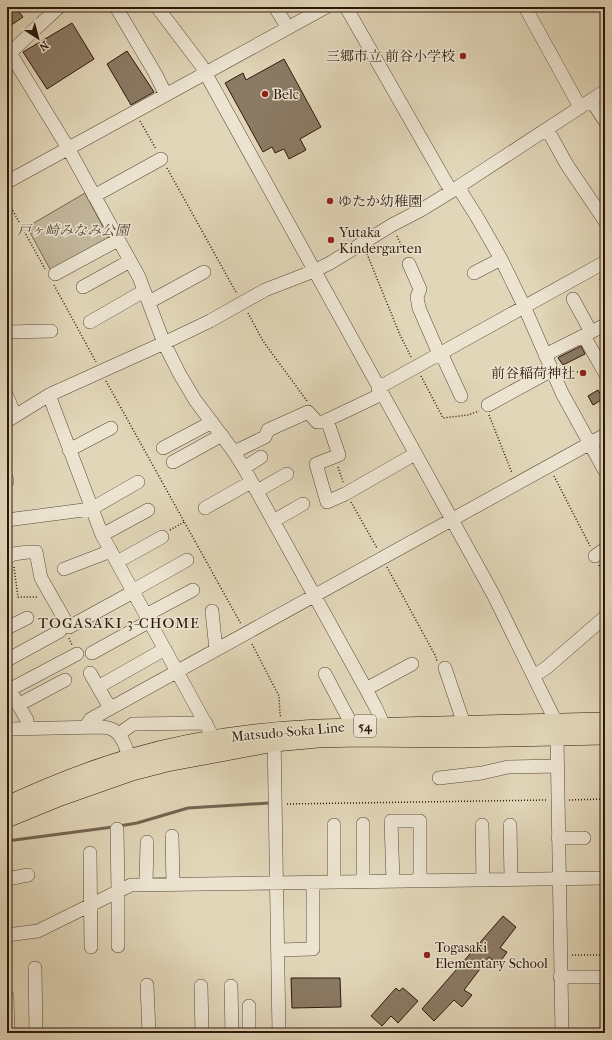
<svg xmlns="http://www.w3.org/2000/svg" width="612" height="1040" font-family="'IM FELL French Canon','Noto Serif JP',serif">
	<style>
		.green { fill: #c2b69a; stroke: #786652 }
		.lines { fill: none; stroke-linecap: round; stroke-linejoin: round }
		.stream { stroke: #74634f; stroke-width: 3 }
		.building { fill: #8b7a64; stroke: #2d170a }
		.minor-casing { stroke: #5a4736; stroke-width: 14 }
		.major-casing { stroke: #2d170a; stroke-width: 18 }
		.path { stroke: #2d170a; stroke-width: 1.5; stroke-dasharray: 1 2; stroke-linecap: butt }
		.minor { stroke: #ece4d1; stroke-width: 13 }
		.major { stroke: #e1d6b8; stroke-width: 17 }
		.poi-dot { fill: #8f2418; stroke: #ece4d1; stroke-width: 1.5 }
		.labels { text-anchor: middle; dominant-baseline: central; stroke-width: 3; stroke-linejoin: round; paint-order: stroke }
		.shield { fill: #ece4d1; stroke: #665446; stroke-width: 1 }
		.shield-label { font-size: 13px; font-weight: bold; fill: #2d170a }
		.poi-label { font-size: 14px; fill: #2d170a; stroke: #ece4d1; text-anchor: start }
		.park-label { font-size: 14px; font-style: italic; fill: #5a4735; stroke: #ece4d1 }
		.street-label { font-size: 14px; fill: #2d170a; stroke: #ece4d1 }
		.neighbourhood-label { font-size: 15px; letter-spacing: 1px; fill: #2d170a; stroke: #ece4d1 }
	</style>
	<rect width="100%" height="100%" fill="#e1d6b8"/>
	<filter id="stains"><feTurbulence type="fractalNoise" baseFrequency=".005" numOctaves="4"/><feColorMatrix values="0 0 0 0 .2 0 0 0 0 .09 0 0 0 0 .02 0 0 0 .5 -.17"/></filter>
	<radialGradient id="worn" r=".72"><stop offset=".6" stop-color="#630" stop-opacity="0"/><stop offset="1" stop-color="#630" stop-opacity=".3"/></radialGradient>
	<path class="green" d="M85,193l25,47 -59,31 -24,-44z"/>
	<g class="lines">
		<path class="stream" d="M119,826l18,-3 51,-15 81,-5
			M7,841l106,-14"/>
	</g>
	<path class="building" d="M7,7h8l8,10 -16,11z
		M72,23l22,36 -47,30 -24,-37z
		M127,51l27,41 -23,13 -24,-41z
		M284,59l37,68 -21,12 6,11 -17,9 -5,-10 -9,4 -3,-6 -9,5 -38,-69 18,-10 3,7z
		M581,346l4,8 -22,11 -5,-7 1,-1z
		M598,390l5,9 -10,6 -5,-9z
		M503,916l13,11 -16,21 7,4 -9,13 -9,-8 -25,33 8,5 -10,12 -8,-7 -20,21 -12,-12z
		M291,978h49l1,29 -49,1z
		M396,988l3,3 4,-3 15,13 -20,22 -7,-7 -9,10 -11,-10z"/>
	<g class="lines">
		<defs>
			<path id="minor" d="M116,7l39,66 11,22
				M157,7l44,58 292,529 63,128 1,15 5,296
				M275,7l13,21
				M346,7l101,177 5,7
				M525,7l55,100
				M10,53l58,95 71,129 25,66 15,30 16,27 39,52 10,16 122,221 10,19 8,18
				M7,56l26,-25 26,-24
				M591,100l14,21
				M547,129l20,36 38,56
				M7,182c106,-59 213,-116 319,-175
				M458,187l19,30 24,42 23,47 38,87 43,78
				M94,196l67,-37
				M409,264l11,25 -3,8 2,11 20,46
				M474,273l27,-14
				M55,274l63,-34
				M83,287l47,-26
				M573,299l18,33
				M149,302l55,-30
				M90,322l54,-31
				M7,332l44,-1
				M584,336l21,37
				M441,353l20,43
				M545,355l60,-30
				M378,388l227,-126
				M49,395l53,140 112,204
				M7,396l8,20
				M488,405l64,-35
				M327,420l12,35 -23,9 11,38 18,-8 70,-40
				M7,421l42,-26 115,-52 46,-22 55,-31 49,-19 16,-8 62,-38 29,-15 31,-19 153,-100
				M163,448l49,-26
				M69,450l42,-22
				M234,452l31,-15 3,-7 40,-18 9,10h6l59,-28
				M173,462l49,-27
				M244,468l17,-11
				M7,480v1
				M257,491l30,-17
				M205,508l46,-26
				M7,520l84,-11 47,-27
				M273,521l30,-17
				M102,535l46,-25
				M595,556l10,-7
				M7,558l6,-4 15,-2h8l5,26 28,49 64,-35
				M117,562l45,-25
				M64,569l47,-18
				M132,591l55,-31
				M212,611l4,39
				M146,615l47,-25
				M7,628l20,-10
				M92,653l58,-32
				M7,660l53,-29
				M445,668l19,56
				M90,673l20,35
				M325,674l28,53
				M534,676l12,-8 59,-51
				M98,687l67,-38
				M366,689l46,-25
				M9,690l68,-36
				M14,697l13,23v8
				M18,705l47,-25
				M85,727l6,-8 514,-284
				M7,729l96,-2c4,1 9,1 12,4 10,7 13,24 16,35
				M119,734l14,-10 73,-1
				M274,734l5,299
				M439,778l43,-5 26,-6 50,-1
				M363,824v57
				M334,825v57
				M482,825l1,55
				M510,825l1,54
				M117,829l1,62v55
				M172,836l1,47
				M558,838h26
				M90,853l1,94
				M7,879l21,-4
				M393,881l-2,-60h29v60
				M146,884l1,-42
				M7,935l31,-4 93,-46 474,-7
				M278,950l35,-1v-67
				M35,968l1,65
				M560,977h45
				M147,985l2,48
				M201,986l1,47
				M231,986l1,47
				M7,996l1,37
				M249,1006v27"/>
			<path id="major" d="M7,805c39,-18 80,-35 122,-47 61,-18 126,-27 189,-30l287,-7
				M7,819l54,-22 71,-25 35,-9 107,-20 44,-4 41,-1 99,1 147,-3"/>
		</defs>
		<use href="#minor" class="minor-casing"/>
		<use href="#major" class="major-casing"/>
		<path class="path" d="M140,121l16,28
			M167,168l70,126
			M7,200l38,69
			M397,236l8,18
			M367,254l33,81 11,22
			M600,279l5,10
			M54,285l42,77
			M248,313l15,28 44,60
			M565,371l13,1
			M421,376l22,42 25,-3 11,-4
			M106,381l135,243
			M489,415l23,58
			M338,467l5,15
			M554,476l36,70
			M351,502l26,46
			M170,530l14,-8
			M10,531l1,13
			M599,565l6,11
			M14,567l4,30h20
			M387,567l48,88 2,6
			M69,638l3,7
			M252,644l27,52 1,19 1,2
			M569,800l36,-1
			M287,804l260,-4
			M572,955h33"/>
		<use href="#minor" class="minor"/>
		<use href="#major" class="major"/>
	</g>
	<g class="poi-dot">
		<circle cx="463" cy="56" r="4"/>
		<circle cx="265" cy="94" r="4"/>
		<circle cx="330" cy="201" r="4"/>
		<circle cx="331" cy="240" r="4"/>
		<circle cx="583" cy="373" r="4"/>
		<circle cx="427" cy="955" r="4"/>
	</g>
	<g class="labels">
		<rect class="shield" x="354" y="715" width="22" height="22" rx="3"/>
		<g class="shield-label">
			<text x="365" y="726">54</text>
		</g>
		<g class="poi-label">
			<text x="455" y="56" text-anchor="end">三郷市立 前谷小学校</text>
			<text x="273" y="94">Belc</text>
			<text x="338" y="201">ゆたか幼稚園</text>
			<text x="339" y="232">Yutaka<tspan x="339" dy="16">Kindergarten</tspan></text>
			<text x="575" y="373" text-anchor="end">前谷稲荷神社</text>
			<text x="435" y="947">Togasaki<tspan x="435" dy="16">Elementary School</tspan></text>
		</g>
		<g class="park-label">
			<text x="73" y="230">戸ヶ崎みなみ公園</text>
		</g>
		<g class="street-label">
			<text transform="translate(288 732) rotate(-5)">Matsudo-Soka Line</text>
		</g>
		<g class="neighbourhood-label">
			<text x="119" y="623">TOGASAKI 3-CHOME</text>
		</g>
	</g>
	<rect width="612" height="1040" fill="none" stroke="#e1d6b8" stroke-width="24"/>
	<rect x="8" y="8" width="596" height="1024" fill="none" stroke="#2d170a" stroke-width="2"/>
	<rect x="12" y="12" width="588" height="1016" fill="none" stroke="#2d170a"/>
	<g transform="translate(38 38) rotate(144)" stroke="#ece4d1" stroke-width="3" paint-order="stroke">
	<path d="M0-3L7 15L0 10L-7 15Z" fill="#2d170a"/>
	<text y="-6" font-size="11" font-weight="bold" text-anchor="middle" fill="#2d170a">N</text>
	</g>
	<rect width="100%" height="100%" filter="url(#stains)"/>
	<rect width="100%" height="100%" fill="url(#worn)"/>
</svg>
